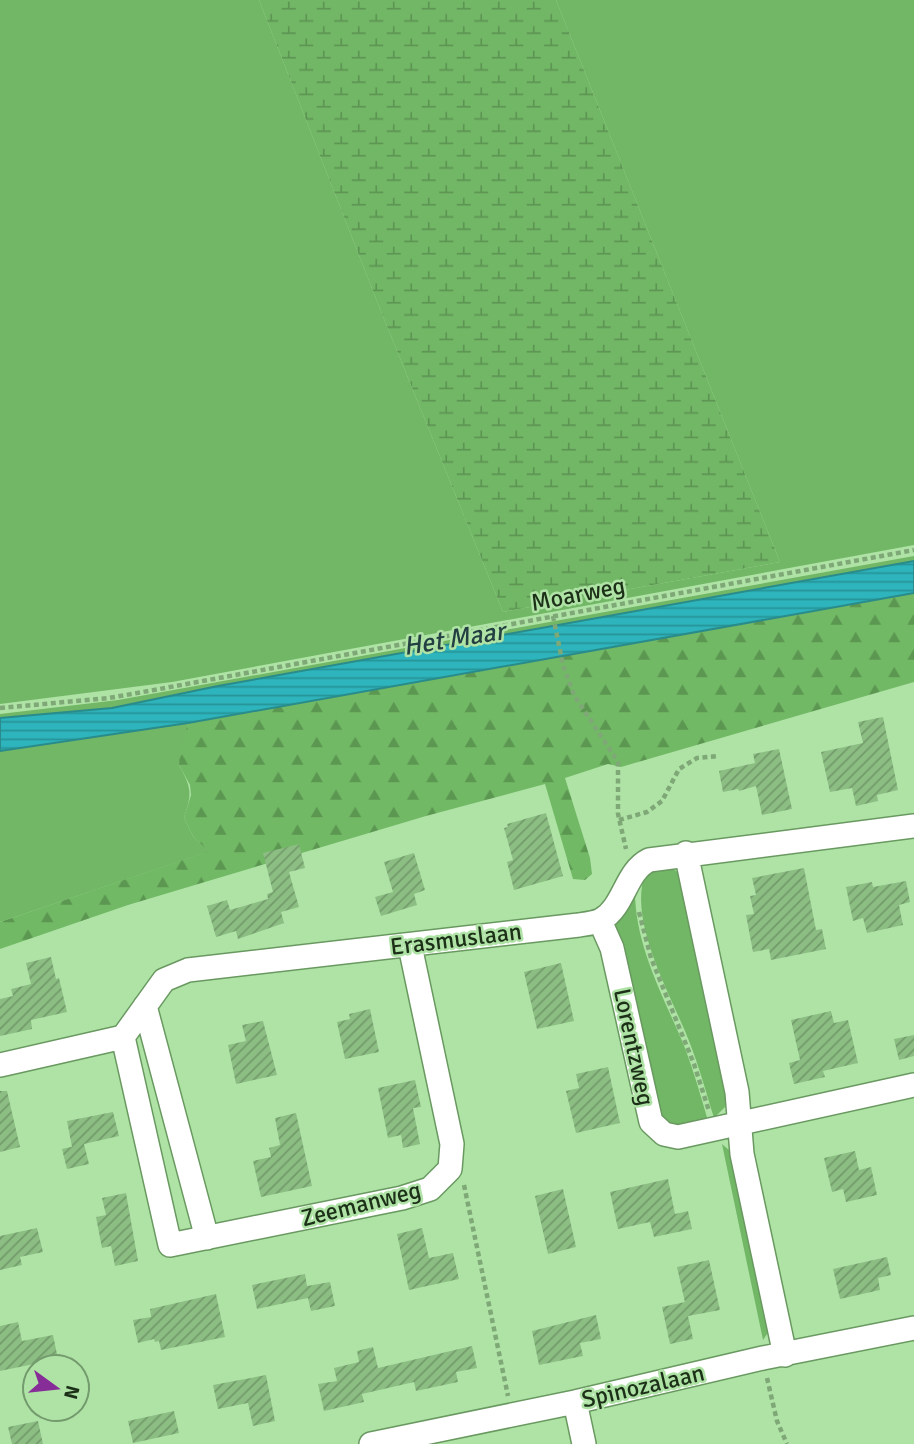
<svg xmlns="http://www.w3.org/2000/svg" width="914" height="1444" font-family="Signika,sans-serif">
	<style>
		.green { fill: #72b766 }
		.forest { fill: url(#forest-firs) }
		.wetland { fill: url(#wetland-marsh) }
		.water { fill: url(#water-rules); stroke: #298c8b; stroke-width: 2 }
		.building { fill: url(#building-hatch) }
		.lines { fill: none; stroke-linecap: round; stroke-linejoin: round }
		.street-casing { stroke: #699960; stroke-width: 26 }
		.path { stroke: #7fa877; stroke-width: 4.5; stroke-dasharray: 5 3.5; stroke-linecap: butt }
		.street { stroke: #fff; stroke-width: 23 }
		.labels { text-anchor: middle; dominant-baseline: central; stroke-width: 5; stroke-linejoin: round; paint-order: stroke }
		.street-label { font-size: 24px; fill: #1c3018; stroke: #afe3a6 }
		.water-label { font-size: 26px; font-style: italic; fill: #233f41; stroke: #afe3a6 }
	</style>
	<defs>
		<pattern id="forest-firs" width="22" height="20" patternUnits="userSpaceOnUse" patternTransform="scale(1.75)"><rect width="22" height="20" fill="#71b965"/><path d="M5 1l3.5 6h-7zM16 11l3.5 6h-7z" fill="#5c9752"/></pattern>
		<pattern id="wetland-marsh" width="20" height="14" patternUnits="userSpaceOnUse" patternTransform="scale(1.75)"><rect width="20" height="14" fill="#72b766"/><path d="M1 5h8M5 5V1M11 12h8M15 12V8" fill="none" stroke="#5d9553"/></pattern>
		<pattern id="water-rules" width="6" height="5" patternUnits="userSpaceOnUse" patternTransform="scale(1.75)"><rect width="6" height="5" fill="#2eb4bc"/><path d="M0 2.5h6" fill="none" stroke="#269398"/></pattern>
		<pattern id="building-hatch" width="6" height="6" patternUnits="userSpaceOnUse" patternTransform="scale(1.75)"><rect width="6" height="6" fill="#8cbe83"/><path d="M-1 1l2-2M0 6l6-6M5 7l2-2" fill="none" stroke="#729b6a"/></pattern>
	</defs>
	<rect width="100%" height="100%" fill="#afe3a6"/>
	<path class="green" d="M0,0h259l121,309 123,303 277,-50 -224,-562h358v545l-742,137 -172,22z
		M914,556v5l-696,125 -106,22 -112,10v-4l118,-14z
		M188,723l-9,42c13,24 13,28 5,53l10,20 16,13 -210,71v-171z
		M668,866l13,8 48,214 -4,19 -11,11c-8,-26 -15,-52 -25,-77 -17,-44 -63,-122 -43,-169z
		M635,888c-1,57 29,109 50,160 9,24 16,49 23,73l-31,7 -14,-4 -48,-195 3,-12z
		M722,1144l8,7 7,11 32,169 -6,9z"/>
	<path class="forest" d="M914,593v89l-293,85 -13,-3 -43,14 25,80 2,16 -7,6 -12,-1 -28,-95 -119,32 -298,89 -128,44v-27l209,-71 -15,-13 -10,-20 7,-23 -1,-10 -11,-20 1,-14 8,-28z"/>
	<path class="wetland" d="M259,0h297l224,562 -277,50 -123,-303z"/>
	<path class="water" d="M914,561v32l-726,130 -188,28v-33l112,-10 106,-22z"/>
	<path class="building" d="M883,717l15,73 -21,5 1,6 -22,5 -4,-18 -22,4 -9,-40 42,-9 -5,-21z
		M779,749l13,60 -30,6 -6,-29 -17,5 -1,-2 -15,3 -4,-21 36,-8 -2,-9z
		M546,813l17,63 -49,14 -7,-28 6,-2 -9,-32 4,-1 -1,-3z
		M299,844l6,24 -16,4 10,35 -18,5 3,11 -46,16 -2,-8 -20,6 -9,-31 20,-6 3,10 38,-11 -1,-5 6,-2 -10,-39z
		M414,853l11,37 -11,4 3,11 -36,11 -6,-19 18,-5 -9,-30z
		M804,868l12,62 6,-1 4,20 -55,11 -2,-11 -16,3 -7,-37 8,-1 -4,-18 6,-1 -4,-17z
		M906,881l4,21 -11,3 4,20 -36,8 -4,-15 -10,3 -7,-34 26,-5 1,5z
		M51,957l5,22 3,-1 8,34 -36,8 1,9 -32,7v-37l13,-3 -2,-7 20,-5 -5,-21z
		M561,963l13,58 -37,8 -13,-57z
		M370,1009l9,43 -34,7 -8,-37 13,-3 -1,-5z
		M831,1011l3,12 14,-3 10,43 -35,8 2,6 -31,7 -5,-21 11,-3 -9,-40z
		M263,1021l14,54 -41,9 -8,-39 18,-4 -4,-16z
		M914,1035v21l-15,4 -5,-21z
		M608,1067l12,56 -44,10 -10,-42 13,-3 -3,-14z
		M415,1080l6,27 -8,1 7,36 -17,4 -2,-13 -13,3 -10,-50z
		M0,1091h7l13,56 -20,5z
		M113,1112l6,24 -35,8 5,20 -22,5 -5,-20 17,-4 -7,2 -5,-26z
		M296,1113l16,73 -51,11 -8,-36 18,-4 -2,-9 11,-3 -5,-27z
		M855,1151l4,19 12,-3 6,28 -31,7 -3,-13 -11,3 -8,-34z
		M668,1179l7,35 13,-3 4,18 -38,8 -4,-15 -32,7 -8,-37z
		M563,1189l13,58 -28,7 -13,-58z
		M126,1193l12,68 -23,5 -4,-20 -9,2 -6,-31 10,-2 -4,-17z
		M37,1228l6,24 -23,5 2,8 -22,5v-34z
		M422,1228l7,30 24,-5 6,26 -50,11 -12,-56z
		M887,1257l4,18 -13,3 2,12 -40,9 -7,-30z
		M709,1260l11,50 -32,6 -11,-49z
		M305,1274l2,12 23,-4 5,24 -24,5 -3,-13 -51,11 -5,-24z
		M216,1294l9,43 -64,13 -2,-9 -4,1 -1,-3 -16,4 -5,-23 18,-3 -1,-8z
		M685,1302l8,37 -23,5 -8,-37z
		M596,1315l5,24 -21,4 3,13 -44,9 -7,-34z
		M18,1322l4,19 31,-6 5,24 -58,12v-45z
		M472,1346l5,22 -21,4 2,10 -42,9 -2,-9 -52,12 2,8 -40,9 -6,-27 19,-3 -3,-13 25,-6 -2,-11 16,-4 5,21z
		M266,1375l9,46 -22,5 -5,-23 -30,6 -5,-24z
		M174,1411l5,22 -46,10 -5,-22z
		M38,1421l5,23h-31l-4,-17z"/>
	<g class="lines">
		<defs>
			<path id="street" d="M686,853l51,239 5,62 43,201
				M600,921l12,27 39,174 13,12 14,3 236,-52
				M145,1006l62,232
				M123,1037l47,208 232,-47 28,-9 20,-20 2,-25 -42,-198
				M0,1065l123,-28 41,-57 24,-10 391,-45c7,-1 16,-2 22,-5 24,-14 24,-48 48,-60l265,-34
				M575,1402l9,42
				M371,1444l204,-42 188,-44 151,-30"/>
		</defs>
		<use href="#street" class="street-casing"/>
		<path class="path" d="M553,616l10,49 11,30 44,67v52l8,35
			M0,708l109,-10 45,-8 760,-140
			M619,820l28,-8 15,-11 17,-32 18,-11 22,-2
			M639,912l12,46 43,106 15,47
			M464,1185l44,211
			M767,1378l10,43 10,23"/>
		<use href="#street" class="street"/>
	</g>
	<g class="labels">
		<g class="street-label">
			<text transform="translate(578 594) rotate(-11)">Moarweg</text>
			<text transform="translate(456 939) rotate(-7)">Erasmuslaan</text>
			<text transform="translate(634 1047) rotate(78)">Lorentzweg</text>
			<text transform="translate(361 1204) rotate(-14)">Zeemanweg</text>
			<text transform="translate(643 1386) rotate(-13)">Spinozalaan</text>
		</g>
		<g class="water-label">
			<text transform="translate(454 639) rotate(-9)">Het Maar</text>
		</g>
	</g>
	<g transform="translate(56 1388) rotate(105)"><circle r="33" fill="#afe3a6" stroke="#749b6d" stroke-width="2"/>
	<path d="M0-5L12 26L0 18L-12 26Z" fill="#872d98"/>
	<text y="-10" font-size="19" font-weight="bold" text-anchor="middle" fill="#1c3018">N</text>
	</g>
</svg>
